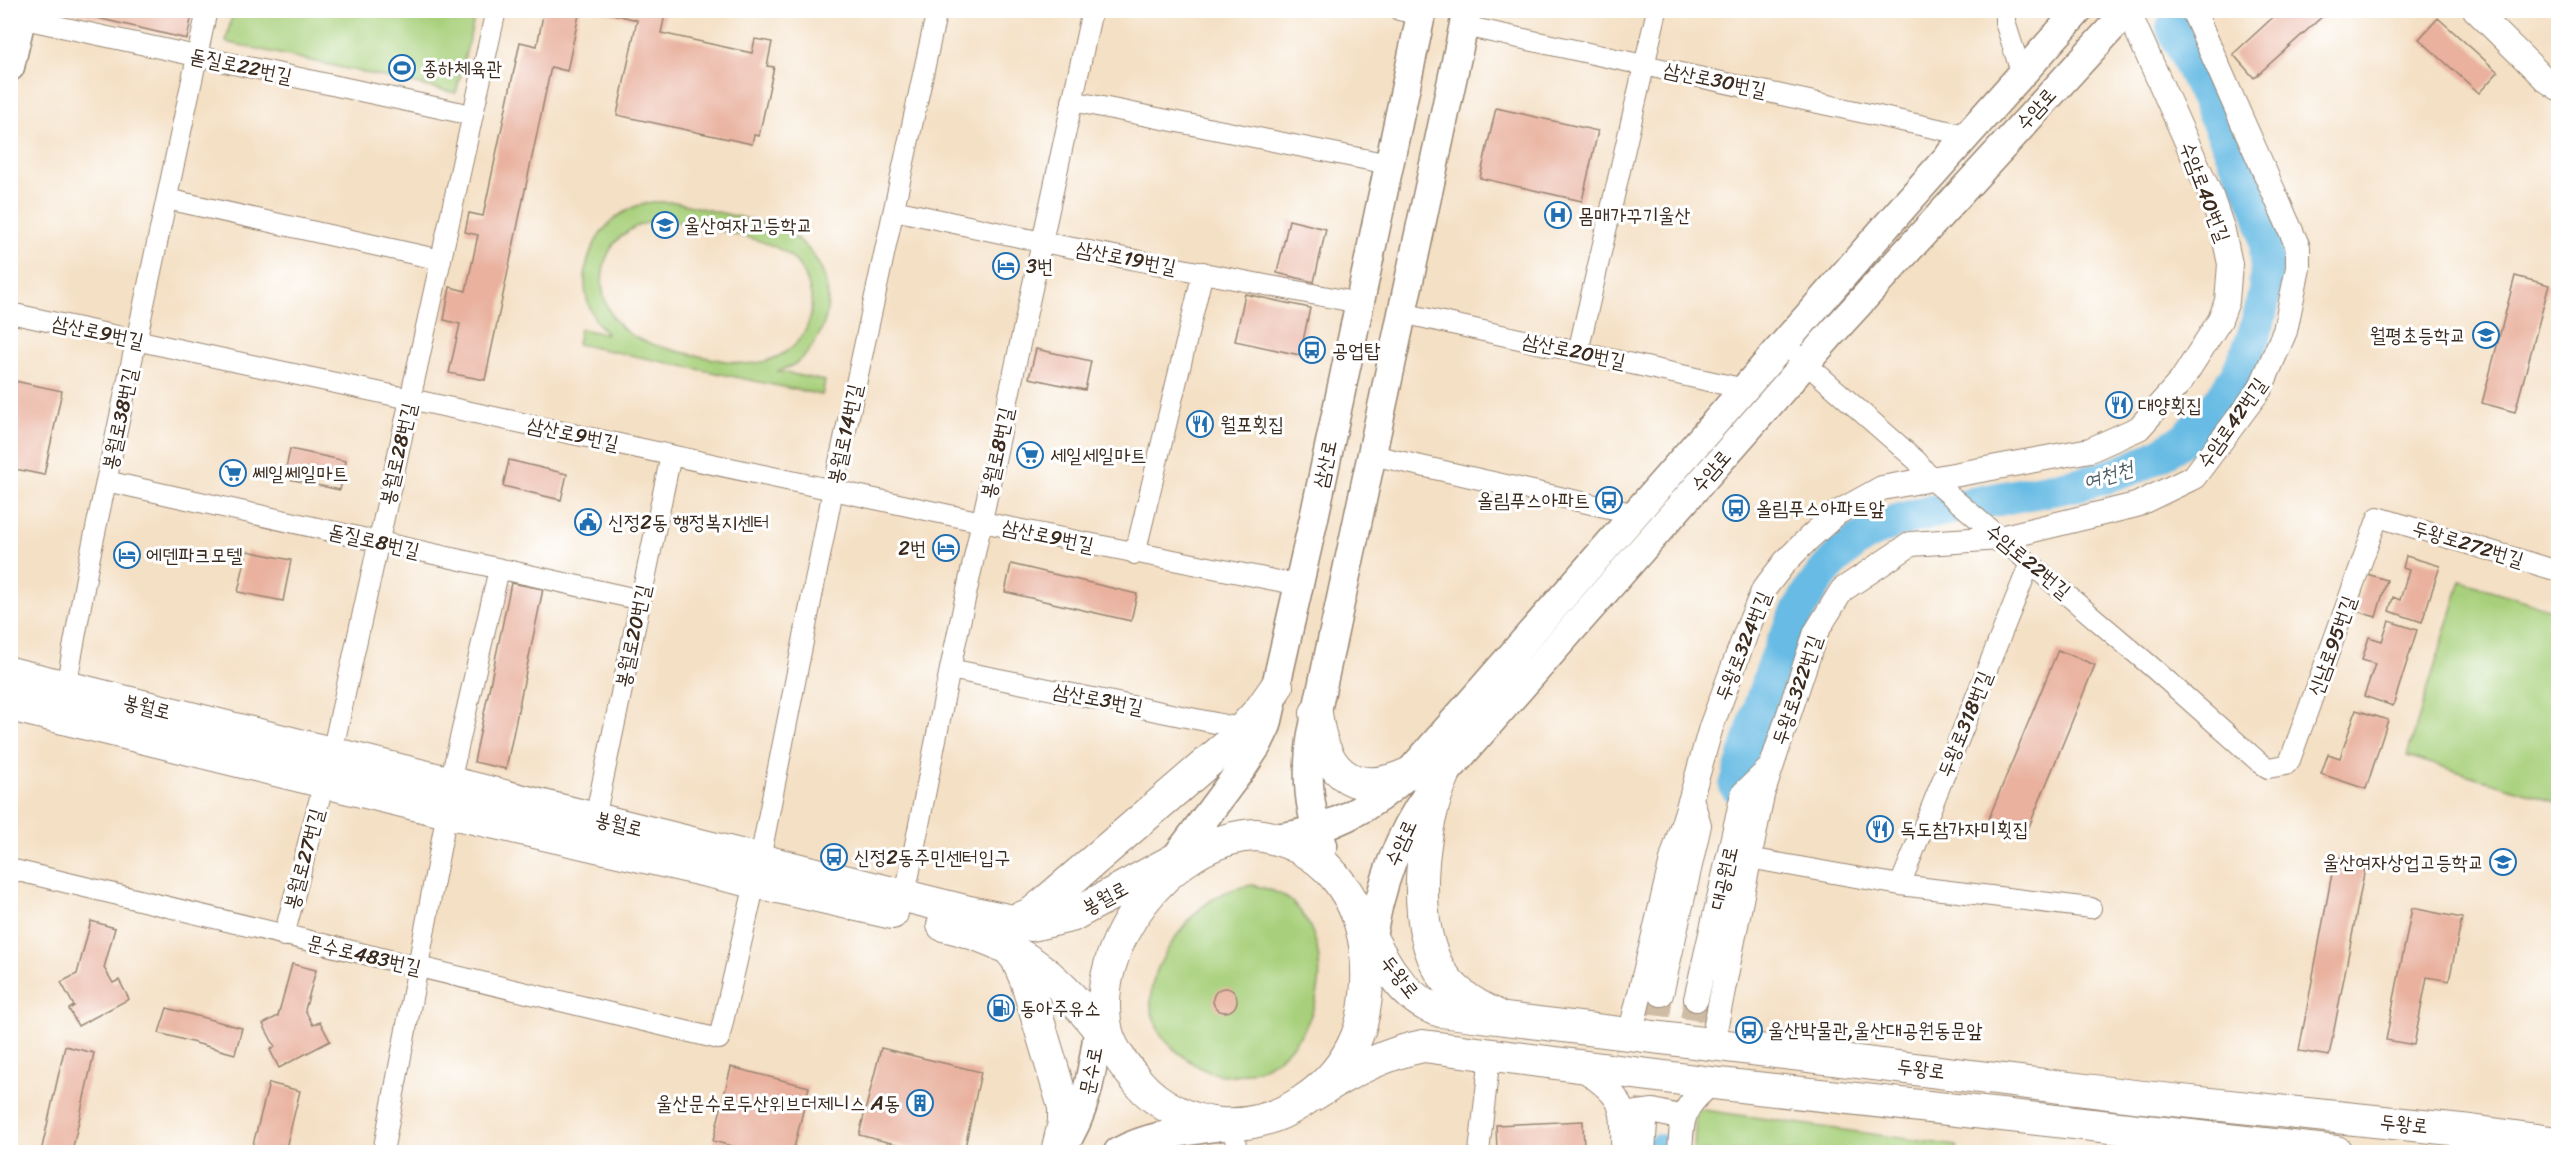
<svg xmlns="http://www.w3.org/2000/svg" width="2569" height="1163" font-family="Sriracha,'Poor Story',sans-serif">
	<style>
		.green { fill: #a8d07b; stroke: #727d4c; stroke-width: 1.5; fill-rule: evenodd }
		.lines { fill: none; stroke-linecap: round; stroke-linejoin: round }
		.river { stroke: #68bbe4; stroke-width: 34 }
		.building { fill: #e9b19e }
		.tertiary-tunnel { stroke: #cfbca4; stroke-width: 24; stroke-dasharray: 24 12; stroke-linecap: butt }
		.minor-casing { stroke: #988572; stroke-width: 22 }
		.tertiary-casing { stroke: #988572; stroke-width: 26 }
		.secondary-casing { stroke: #988572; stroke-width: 31 }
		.primary-casing { stroke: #988572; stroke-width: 34 }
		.minor { stroke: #fff; stroke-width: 20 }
		.tertiary { stroke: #fff; stroke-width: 24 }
		.secondary { stroke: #fff; stroke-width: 28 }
		.primary { stroke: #fff; stroke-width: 32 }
		.labels { text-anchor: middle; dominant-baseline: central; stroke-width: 6; stroke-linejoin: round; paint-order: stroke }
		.street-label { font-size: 20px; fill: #3b2a1e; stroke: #fff }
		.poi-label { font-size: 20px; fill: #3b2a1e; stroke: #fff; text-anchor: start }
		.water-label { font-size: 21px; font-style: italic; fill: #4b5d63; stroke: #fff }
	</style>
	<rect width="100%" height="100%" fill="#fff"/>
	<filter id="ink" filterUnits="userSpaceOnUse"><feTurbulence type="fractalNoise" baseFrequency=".0167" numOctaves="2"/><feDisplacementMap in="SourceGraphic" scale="12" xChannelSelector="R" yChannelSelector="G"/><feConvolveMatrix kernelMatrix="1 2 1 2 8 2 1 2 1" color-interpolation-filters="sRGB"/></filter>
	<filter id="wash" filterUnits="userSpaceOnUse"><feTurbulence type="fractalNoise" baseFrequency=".008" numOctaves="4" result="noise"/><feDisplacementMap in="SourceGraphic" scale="24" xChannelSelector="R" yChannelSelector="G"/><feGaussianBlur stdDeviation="1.35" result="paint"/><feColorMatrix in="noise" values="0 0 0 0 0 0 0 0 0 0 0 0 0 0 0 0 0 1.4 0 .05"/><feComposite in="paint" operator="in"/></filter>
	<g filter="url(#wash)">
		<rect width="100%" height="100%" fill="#f4e0c5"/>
		<path class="green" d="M233,11v-1l243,1 -20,82 -230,-51z
			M652,202h23l98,23c45,17 69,66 46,110 -6,11 -16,26 -28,31 -4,2 -9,3 -13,5l47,10 -3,14 -245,-51 3,-15 26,5c-4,-6 -10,-12 -13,-19 -20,-38 -1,-88 37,-106 6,-4 15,-5 22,-7zM669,220c33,8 96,16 121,36 10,8 16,20 19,31 14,49 -32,85 -78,75 -27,-5 -80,-14 -101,-28 -36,-23 -38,-82 0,-104 13,-8 25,-9 39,-10z
			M2461,581l97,30v192l-151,-47z
			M1253,885c14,4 31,8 41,19 49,51 24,150 -44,168 -20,6 -39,4 -56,-8 -13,-9 -29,-20 -36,-35 -5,-11 -9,-22 -7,-35 2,-31 37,-80 64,-96 12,-8 24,-11 38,-13z
			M1696,1109l261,37 -2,6h-261z"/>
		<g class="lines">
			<path class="river" d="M1736,786c25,-78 45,-177 107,-234 36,-32 79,-39 125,-47 30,-6 60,-12 90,-17 43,-8 80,-18 116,-42 69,-46 111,-157 85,-236 -6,-17 -15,-33 -23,-49 -20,-45 -42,-89 -63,-133
				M1660,1152v-1"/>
		</g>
		<g id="blocks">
			<path class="building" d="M63,10h130l-6,29z
				M544,10h36l-13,61 -16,-4 -66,313 -36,-7 11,-49 -16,-4 6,-33 16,4 12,-56 -13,-3 4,-19 14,3 37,-174 17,4z
				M596,10h70l-5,23 91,20 3,-14 17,3 -5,24 7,1 -15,69 -5,-1 -2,9 -135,-29 20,-95z
				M2281,10h41l3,4 -71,64 -21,-24z
				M2438,18l60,54 -19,21 -60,-54z
				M1496,108l102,23 -16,70 -102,-23z
				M1289,220l37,9 -12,53 -37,-9z
				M2515,276l34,9 -34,127 -33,-9z
				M1245,294l65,14 -10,47 -65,-14z
				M1036,349l55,12 -6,29 -56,-12z
				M10,380l52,11 -18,84 -34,-7z
				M290,449l56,12 -6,29 -56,-12z
				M509,460l58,14 -6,26 -58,-14z
				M247,551l44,9 -8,41 -45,-9z
				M2406,556l34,10 -18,56 -33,-11 4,-14 7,3 9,-30 -6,-2z
				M1011,564l126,30 -6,27 -126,-29z
				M2367,574l20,6 -11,37 -20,-6z
				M511,583l32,6 -37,180 -32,-7z
				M2389,621l28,9 -24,76 -29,-10 11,-32 -13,-4 7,-23 13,4z
				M2058,650l37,15 -69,169 -37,-16z
				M2356,710l32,10 -22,69 -45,-15 7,-20 12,4z
				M2335,857l31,6 -37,193 -30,-5z
				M2412,908l50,10 -13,63 -22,-4 -13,68 -28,-5z
				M91,921l24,7 -11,40 9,15 6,-3 10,19 -51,27 -9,-17 5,-3 -13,-24 16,-8z
				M292,964l24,6 -11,40 8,15 7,-3 10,19 -51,27 -9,-18 5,-3 -12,-23 15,-8z
				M1213 1000a12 12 0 1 1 24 0a12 12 0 1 1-24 0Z
				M167,1008l75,20 -7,26 -76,-21z
				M65,1046l29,7 -22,99h-31z
				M881,1048l100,24 -17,80h-37l-68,-17z
				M731,1067l78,20 -16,65h-39l-41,-11z
				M269,1083l31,8 -15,61h-34z
				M1583,1121l1,31h-87l-1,-27z"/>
		</g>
	</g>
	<g filter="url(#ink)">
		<use href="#blocks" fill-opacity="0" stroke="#988572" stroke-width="1.5"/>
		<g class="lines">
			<path class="tertiary-tunnel" d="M1645,1123l16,-129
				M1672,1126l24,-127"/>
			<defs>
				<path id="minor" d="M1399,10l22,5
					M2005,10v12l16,50
					M10,16l462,99
					M1464,26l502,109
					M1072,101l317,63
					M167,199l274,61
					M894,210l148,32 317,61
					M10,313l972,209 317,63
					M1402,313l343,76
					M1785,345l132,116 15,19 221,188 106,94 9,6 18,-3 4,-5 88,-243 180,54
					M1578,352l79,-342
					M1372,455l264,59
					M106,481l535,119
					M1135,554l68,-282
					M950,669l295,60
					M66,687l23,-126 118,-551
					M332,753l164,-743
					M450,782l49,-213
					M595,818l76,-363
					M1749,858l151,27 191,23
					M760,859l73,-369 104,-480
					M10,869l709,170 36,-156
					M1900,885l130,-322
					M905,895l45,-226 142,-659
					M284,936l40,-154
					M1233,1125l4,27
					M2471,1131l13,21
					M383,1152l64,-340
					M1479,1152l11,-97"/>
				<path id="tertiary" d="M2475,10l71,70 12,8
					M1661,994l38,-169 -8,-27 20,-71 38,-102 15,-36 21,-27 24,-24 28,-25 45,-25 208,-38 49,-22 42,-47 39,-61 7,-19 3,-37 -7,-33 -12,-35 -83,-185
					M1696,999l47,-205 26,-25
					M1630,1035l43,-179 17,-55
					M1712,1045l50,-250 54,-163 26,-42 69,-46 89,-6 136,-33 58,-28 66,-88 25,-58 13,-63v-21l-105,-237
					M1581,1067c42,32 43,33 42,85
					M1623,1115l30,-4 29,7
					M1643,1152l2,-29
					M1680,1152c2,-36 2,-45 32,-69"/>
				<path id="secondary" d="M10,67l13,-57
					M1276,838c50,-6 96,-30 132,-64l496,-568 175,-196
					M1323,845c-16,-36 -17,-73 -11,-111l155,-724
					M1167,869l76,-102 15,-23 9,-19 47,-207 108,-508
					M1370,950c8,-58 25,-111 59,-158l403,-459 296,-323
					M1062,1148c28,-41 31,-86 39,-135
					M1118,1152c31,-17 70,-21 105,-26"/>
				<path id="primary" d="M10,673l959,239 63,13 39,-9 101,-55 43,-18
					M10,705l437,107 445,101
					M1316,713c7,56 34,87 92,61
					M1444,775c-23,50 -34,147 -3,197 12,19 33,33 53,42
					M1257,835c77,11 113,75 110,148 -1,18 -3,36 -10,53 -21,53 -79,92 -136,88 -30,-2 -64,-19 -83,-42 -12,-15 -26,-31 -31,-50 -20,-84 63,-195 150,-197z
					M1346,891c25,40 45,107 95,120l693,85 337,35 87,12
					M1013,921l18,-7 17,-14 181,-156 32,-35 16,-23
					M943,925c82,19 122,58 170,123
					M1009,949l8,10 9,21 38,127v16l-7,29
					M1313,1095c34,-22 70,-41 110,-49l289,37 624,69"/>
			</defs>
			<use href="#minor" class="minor-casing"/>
			<use href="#tertiary" class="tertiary-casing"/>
			<use href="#secondary" class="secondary-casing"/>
			<use href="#primary" class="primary-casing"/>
			<use href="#minor" class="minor"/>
			<use href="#tertiary" class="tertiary"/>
			<use href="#secondary" class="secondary"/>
			<use href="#primary" class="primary"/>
		</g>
	</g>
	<defs>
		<symbol id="stadium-ring" viewBox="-11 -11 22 22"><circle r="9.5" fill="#fff" stroke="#1f6fb2" stroke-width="1.5"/><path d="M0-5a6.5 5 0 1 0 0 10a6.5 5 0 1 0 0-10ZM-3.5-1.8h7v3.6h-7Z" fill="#1f6fb2"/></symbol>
		<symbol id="hospital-ring" viewBox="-11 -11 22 22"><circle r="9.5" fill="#fff" stroke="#1f6fb2" stroke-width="1.5"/><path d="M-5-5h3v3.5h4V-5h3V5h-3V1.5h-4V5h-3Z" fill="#1f6fb2"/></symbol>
		<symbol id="school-ring" viewBox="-11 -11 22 22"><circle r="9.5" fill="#fff" stroke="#1f6fb2" stroke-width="1.5"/><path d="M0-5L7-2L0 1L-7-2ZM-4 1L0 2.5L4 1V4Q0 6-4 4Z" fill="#1f6fb2"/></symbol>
		<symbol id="hotel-ring" viewBox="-11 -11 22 22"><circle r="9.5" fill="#fff" stroke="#1f6fb2" stroke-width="1.5"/><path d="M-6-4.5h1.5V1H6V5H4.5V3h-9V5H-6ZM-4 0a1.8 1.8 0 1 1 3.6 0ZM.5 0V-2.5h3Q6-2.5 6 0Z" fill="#1f6fb2"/></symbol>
		<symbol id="bus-ring" viewBox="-11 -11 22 22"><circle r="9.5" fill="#fff" stroke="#1f6fb2" stroke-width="1.5"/><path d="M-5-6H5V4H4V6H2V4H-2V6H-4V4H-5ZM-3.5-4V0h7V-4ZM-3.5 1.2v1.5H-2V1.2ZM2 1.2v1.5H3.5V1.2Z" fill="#1f6fb2"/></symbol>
		<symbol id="restaurant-ring" viewBox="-11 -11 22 22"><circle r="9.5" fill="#fff" stroke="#1f6fb2" stroke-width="1.5"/><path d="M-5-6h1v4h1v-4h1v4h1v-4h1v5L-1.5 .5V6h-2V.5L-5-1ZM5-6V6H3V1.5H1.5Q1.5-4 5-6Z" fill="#1f6fb2"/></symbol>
		<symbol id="supermarket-ring" viewBox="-11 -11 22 22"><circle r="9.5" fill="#fff" stroke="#1f6fb2" stroke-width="1.5"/><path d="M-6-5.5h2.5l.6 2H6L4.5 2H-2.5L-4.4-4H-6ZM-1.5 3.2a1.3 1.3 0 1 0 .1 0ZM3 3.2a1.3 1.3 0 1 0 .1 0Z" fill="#1f6fb2"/></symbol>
		<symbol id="civic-ring" viewBox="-11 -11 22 22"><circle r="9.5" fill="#fff" stroke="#1f6fb2" stroke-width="1.5"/><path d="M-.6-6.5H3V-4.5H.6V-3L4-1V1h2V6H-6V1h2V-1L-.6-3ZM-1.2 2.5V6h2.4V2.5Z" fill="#1f6fb2"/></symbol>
		<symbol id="fuel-ring" viewBox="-11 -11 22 22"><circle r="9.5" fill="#fff" stroke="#1f6fb2" stroke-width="1.5"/><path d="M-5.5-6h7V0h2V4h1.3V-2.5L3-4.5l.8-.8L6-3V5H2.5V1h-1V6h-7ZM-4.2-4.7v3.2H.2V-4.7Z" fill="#1f6fb2"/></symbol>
		<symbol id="building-ring" viewBox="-11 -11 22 22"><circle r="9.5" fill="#fff" stroke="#1f6fb2" stroke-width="1.5"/><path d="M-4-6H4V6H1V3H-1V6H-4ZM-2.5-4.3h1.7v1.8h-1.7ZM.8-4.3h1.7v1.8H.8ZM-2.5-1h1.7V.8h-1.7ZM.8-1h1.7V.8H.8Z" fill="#1f6fb2"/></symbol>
	</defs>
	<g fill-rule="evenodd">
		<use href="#stadium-ring" x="387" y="53" width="30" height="30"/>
		<use href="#hospital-ring" x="1543" y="200" width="30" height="30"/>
		<use href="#school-ring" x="650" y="210" width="30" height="30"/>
		<use href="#hotel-ring" x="991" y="251" width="30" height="30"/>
		<use href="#school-ring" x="2471" y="320" width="30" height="30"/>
		<use href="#bus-ring" x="1297" y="335" width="30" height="30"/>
		<use href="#restaurant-ring" x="2104" y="390" width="30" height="30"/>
		<use href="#restaurant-ring" x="1185" y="409" width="30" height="30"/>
		<use href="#supermarket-ring" x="1015" y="440" width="30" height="30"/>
		<use href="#supermarket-ring" x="218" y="458" width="30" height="30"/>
		<use href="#bus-ring" x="1594" y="485" width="30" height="30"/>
		<use href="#bus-ring" x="1721" y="493" width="30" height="30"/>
		<use href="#civic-ring" x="573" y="507" width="30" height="30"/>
		<use href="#hotel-ring" x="931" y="533" width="30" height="30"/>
		<use href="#hotel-ring" x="112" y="540" width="30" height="30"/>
		<use href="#restaurant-ring" x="1865" y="814" width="30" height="30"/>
		<use href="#bus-ring" x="819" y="842" width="30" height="30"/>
		<use href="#school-ring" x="2488" y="847" width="30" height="30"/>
		<use href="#fuel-ring" x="986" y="993" width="30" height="30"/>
		<use href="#bus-ring" x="1734" y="1015" width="30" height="30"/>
		<use href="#building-ring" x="905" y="1088" width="30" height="30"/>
	</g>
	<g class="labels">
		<g class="street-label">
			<text transform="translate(241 66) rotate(12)">돋질로22번길</text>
			<text transform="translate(1715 80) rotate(12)">삼산로30번길</text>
			<text transform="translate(2036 109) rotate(-48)">수암로</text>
			<text transform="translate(2205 192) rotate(69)">수암로40번길</text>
			<text transform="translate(1126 258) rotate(11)">삼산로19번길</text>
			<text transform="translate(98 332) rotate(12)">삼산로9번길</text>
			<text transform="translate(1574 351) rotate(12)">삼산로20번길</text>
			<text transform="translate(120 419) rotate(-78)">봉월로38번길</text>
			<text transform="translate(2232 423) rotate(-55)">수암로42번길</text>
			<text transform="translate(573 434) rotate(12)">삼산로9번길</text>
			<text transform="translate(845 434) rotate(-78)">봉월로14번길</text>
			<text transform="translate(997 453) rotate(-78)">봉월로8번길</text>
			<text transform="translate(398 454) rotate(-77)">봉월로28번길</text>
			<text transform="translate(1325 464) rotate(-78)">삼산로</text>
			<text transform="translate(1711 471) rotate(-49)">수암로</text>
			<text transform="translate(1048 536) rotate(12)">삼산로9번길</text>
			<text transform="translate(374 541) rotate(13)">돋질로8번길</text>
			<text transform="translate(2468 544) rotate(17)">두왕로272번길</text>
			<text transform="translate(2028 561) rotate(40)">수암로22번길</text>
			<text transform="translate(633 636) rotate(-78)">봉월로20번길</text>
			<text transform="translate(1743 646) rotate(-68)">두왕로324번길</text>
			<text transform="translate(2332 646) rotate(-70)">신남로95번길</text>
			<text transform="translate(1797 690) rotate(-71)">두왕로322번길</text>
			<text transform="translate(1098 699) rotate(11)">삼산로3번길</text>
			<text transform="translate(147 707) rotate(14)">봉월로</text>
			<text transform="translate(1965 724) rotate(-68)">두왕로318번길</text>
			<text transform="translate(619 824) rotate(14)">봉월로</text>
			<text transform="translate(1401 843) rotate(-66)">수암로</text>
			<text transform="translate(304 859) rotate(-75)">봉월로27번길</text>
			<text transform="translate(1724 878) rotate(-77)">대공원로</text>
			<text transform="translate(1105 898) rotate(-28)">봉월로</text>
			<text transform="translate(364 955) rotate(13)">문수로483번길</text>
			<text transform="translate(1400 977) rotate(52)">두왕로</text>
			<text transform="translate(1921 1069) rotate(7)">두왕로</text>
			<text transform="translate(1091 1071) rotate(-79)">문수로</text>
			<text transform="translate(2404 1124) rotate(6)">두왕로</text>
		</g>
		<g class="poi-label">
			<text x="422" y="68">종하체육관</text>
			<text x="1578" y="215">몸매가꾸기울산</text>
			<text x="684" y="225">울산여자고등학교</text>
			<text x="1026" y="266">3번</text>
			<text x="2466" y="335" text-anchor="end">월평초등학교</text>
			<text x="1332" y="350">공업탑</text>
			<text x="2138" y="405">대양횟집</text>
			<text x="1220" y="424">월포횟집</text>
			<text x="1050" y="455">세일세일마트</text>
			<text x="252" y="473">쎄일쎄일마트</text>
			<text x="1590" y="500" text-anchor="end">올림푸스아파트</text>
			<text x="1756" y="508">올림푸스아파트앞</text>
			<text x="608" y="522">신정2동 행정복지센터</text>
			<text x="926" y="548" text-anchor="end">2번</text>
			<text x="146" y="555">에덴파크모텔</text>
			<text x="1900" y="829">독도참가자미횟집</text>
			<text x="854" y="857">신정2동주민센터입구</text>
			<text x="2484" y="862" text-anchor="end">울산여자상업고등학교</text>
			<text x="1020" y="1008">동아주유소</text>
			<text x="1768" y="1030">울산박물관,울산대공원동문앞</text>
			<text x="900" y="1103" text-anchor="end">울산문수로두산위브더제니스 A동</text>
		</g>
		<g class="water-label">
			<text transform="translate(2108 475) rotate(-17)">여천천</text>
		</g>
	</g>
	<rect width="2569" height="1163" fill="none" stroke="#fff" stroke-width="36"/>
</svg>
